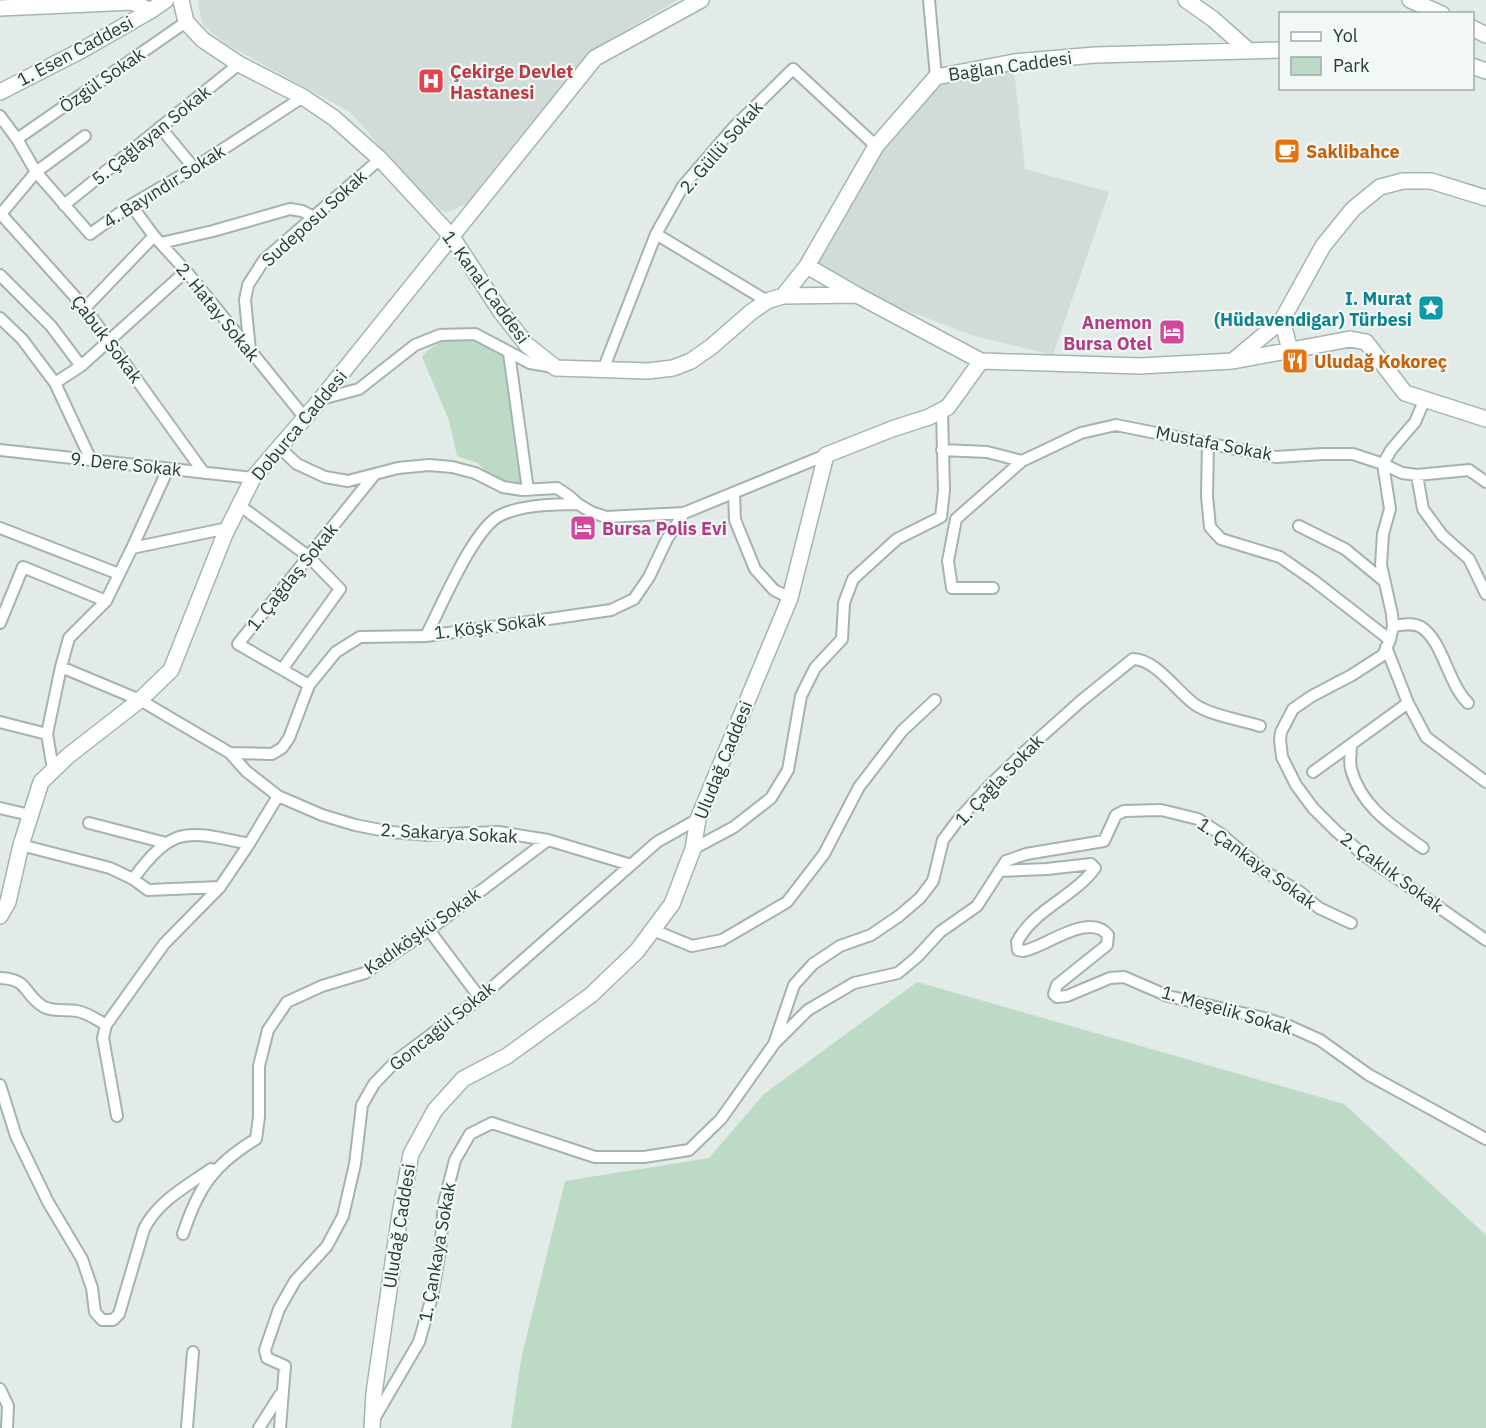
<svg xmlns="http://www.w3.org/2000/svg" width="1486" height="1428" font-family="'IBM Plex Sans',sans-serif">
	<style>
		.built { fill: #d1dbd7 }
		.green { fill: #bddac7 }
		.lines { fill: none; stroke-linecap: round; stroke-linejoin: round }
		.street-casing { stroke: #a5b3af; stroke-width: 14 }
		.secondary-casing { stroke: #a2b6b0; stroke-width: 18 }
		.street { stroke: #fff; stroke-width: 10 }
		.secondary { stroke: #fff; stroke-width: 15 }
		.labels { text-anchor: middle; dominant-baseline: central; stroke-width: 4.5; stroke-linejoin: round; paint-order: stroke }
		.street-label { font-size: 18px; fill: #243b36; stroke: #f2f8f6 }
		.health-label { font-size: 18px; font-weight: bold; fill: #be3a42; stroke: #f2f8f6; text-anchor: start }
		.food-label { font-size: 18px; font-weight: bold; fill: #c56008; stroke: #f2f8f6; text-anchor: start }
		.culture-label { font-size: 18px; font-weight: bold; fill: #0d838f; stroke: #f2f8f6; text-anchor: end }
		.hotel-label { font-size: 18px; font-weight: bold; fill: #b23c85; stroke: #f2f8f6; text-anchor: end }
	</style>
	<rect width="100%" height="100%" fill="#e2ebe8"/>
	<path class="built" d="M199,0h479l-86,50 -121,152 -26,11 -22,-18 -73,-83 -126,-69 -21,-18 -5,-21z
		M1014,70l11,99 84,23 -56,163 -79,-19 -97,-37 -63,-35 69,-114 56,-66z"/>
	<path class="green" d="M442,341h30l32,11 19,133 -17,-2 -17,-8 -11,-12 -21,-7 -8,-36 -27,-63 5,-6z
		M917,982l427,122 142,131v193h-975l10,-69 44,-178 144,-23 55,-64z"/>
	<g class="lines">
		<defs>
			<path id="street" d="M929,0l7,77
				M0,116l17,23 19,33 54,62 41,-29 63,-37 109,-71
				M160,127l34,41
				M17,139l169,-117
				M64,205l175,-141
				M131,205l23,31 32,35 119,147
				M1,214l84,94 119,165
				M0,215l36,-43 49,-36
				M656,234l111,67
				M161,243l52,-12 77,-22 12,2 12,6
				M0,275l51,51 30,40
				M85,308l69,-72
				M0,318l22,21 33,44 36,77
				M250,351l-5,-51 3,-15 16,-25 116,-101
				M509,353l19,137
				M603,370l53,-136 27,-48 50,-58 60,-59 83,77
				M55,383l26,-17 105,-95
				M321,399l38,-10 56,-44 25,-10 35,-1 55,29 23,4
				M1425,399l-10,23 -24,28 -8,14 7,45 -7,25 -2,31 11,49 1,12 -3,14 -7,15 -31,20 -40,21 -19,13 -12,23 -1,8 2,17 14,28 17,23 23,23 29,25 121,84
				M1208,443l-1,53 3,31 11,12 59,18 33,23 77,60
				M280,448l17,16 28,13 23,4 50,-13 31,-3 23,2 23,6 28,14 19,3 35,-2 12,8 9,8 13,8 15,5 78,-4 142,-58
				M0,450l253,28
				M942,450l45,2 35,9 59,-28 35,-8 160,32 47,-3h30l30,10 19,9 15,2 52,-5 17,12
				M1417,475l6,34 19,26 27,24 17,35
				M734,493l1,27 20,49 19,21 16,8
				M239,505l69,51 32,33 -57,79
				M1299,526l46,23 39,32
				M0,528l119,46
				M132,548l36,-79
				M993,588h-41l-4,-27 8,-42 66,-58
				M0,623l23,-56 83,34
				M1393,626c9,-1 19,-4 28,1 22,14 27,57 47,76
				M426,636c15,-29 48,-109 75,-121 24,-11 51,-10 77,-11
				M1386,647l22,56 18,34 60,45
				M61,667l79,33 90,53 16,18 32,25 44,19 33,10 36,7 36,3 71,-3 50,8
				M309,685l-71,-41 137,-170
				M0,722l47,12
				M1351,745c0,8 -2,17 0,24 10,38 43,58 72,79
				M230,753l42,1 10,-6 7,-10 20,-53 27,-33 24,-15 66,-1 95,-13 90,-13 23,-11 15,-22 18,-38 17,-26
				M53,769l-6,-35 14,-67 8,-29 37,-37 26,-53 96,-20
				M1313,772l95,-69
				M0,808l30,7
				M89,823l77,20
				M21,845l89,23 23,11 15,11 72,-3
				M693,849l41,-22 37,-29 17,-28 13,-74 14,-28 27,-29 2,-36 9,-24 44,-40 44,-22 3,-27 -2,-79
				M999,871l48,-2 44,-5 4,4c-21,29 -61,41 -78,74l1,8 5,1c21,-3 66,-40 85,-16l-1,10 -50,40 -3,9 3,3 10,-1 43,-18 14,-1 44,19 96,22 25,8 31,14 49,35 117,64
				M133,879c41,-55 54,-48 116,-35
				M429,930l51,68
				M653,930l39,16 30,-6 65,-38 37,-48 35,-67 43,-56 33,-31
				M0,978c30,1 23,17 44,29 10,5 23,2 33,4 11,2 20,9 29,14
				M775,1041l19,-56 19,-21 27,-18 31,-11 28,-19 21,-18 13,-17 10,-41 15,-20 35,-38 41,-39 47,-42 52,-42c22,0 43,31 60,44 15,12 48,17 67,23
				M0,1085l16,51 32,66 34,57 10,29 3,24 7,8h11l6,-6 25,-85c14,-28 43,-43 67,-60
				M117,1116l-14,-78 3,-13 58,-81 56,-57 29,-43 29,-48
				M183,1234c15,-46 30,-69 73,-95l3,-22v-51l9,-36 19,-28 35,-16 43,-13 64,-43 119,-90 83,25
				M0,1389l8,17 -1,22
				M374,1419l45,-77 13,-45 8,-46 4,-48 11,-43 15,-26 22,-11 103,34h49l45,-7 32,-31 53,-75 34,-34 46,-27 44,-10 19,-16 23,-25 37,-26 29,-45 20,-7 78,-13 12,-26 8,-4 37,-1 37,9 23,15 43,37 36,21 19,16 32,15
				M187,1428l6,-76
				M259,1428l21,-33
				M280,1428l5,-62 -18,-8 -2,-8 14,-41 16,-28 32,-35 16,-30 12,-52 7,-59 12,-21 23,-24 83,-62 177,-156 41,-23"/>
			<path id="secondary" d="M181,0l5,22 17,18 36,24 64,33 31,21 46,41 72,78 49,75 26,33 29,23 92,3 25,-3 18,-7 20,-14 39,-34 17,-12 16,-5 74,-1 124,66 159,5 93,-5 117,-22 16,3 39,51 81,26
				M1186,0l27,19 36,32
				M1410,0l32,14
				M0,8l133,-6 17,9 16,-11
				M1472,28l14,7
				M1472,66l14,5
				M0,92l82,-42 68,-39
				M807,266l50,29
				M783,296l24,-30 69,-120 60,-69 78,-15 81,-7 185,-5
				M1282,320l8,30
				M1234,360l48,-40 41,-74 30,-37 27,-22 23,-6h28l55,17
				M0,916l8,-14 13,-57 20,-63 27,-26 72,-56 31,-30 54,-136 28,-56 68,-79 274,-341 106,-58
				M372,1428l2,-35 26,-179 11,-60 24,-44 28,-31 44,-23 84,-61 46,-44 35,-47 21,-55 5,-30 92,-221 36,-143 66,-26 37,-12 19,-10 33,-46"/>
		</defs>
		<use href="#street" class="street-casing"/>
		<use href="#secondary" class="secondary-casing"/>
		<use href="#street" class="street"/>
		<use href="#secondary" class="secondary"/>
	</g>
	<defs>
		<symbol id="hospital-square" viewBox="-11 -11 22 22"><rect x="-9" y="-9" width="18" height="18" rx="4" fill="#e0444e" stroke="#f2f8f6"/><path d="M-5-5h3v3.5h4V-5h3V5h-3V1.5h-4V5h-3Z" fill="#fff"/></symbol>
		<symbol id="cafe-square" viewBox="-11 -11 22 22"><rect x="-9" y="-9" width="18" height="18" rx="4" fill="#e8710a" stroke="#f2f8f6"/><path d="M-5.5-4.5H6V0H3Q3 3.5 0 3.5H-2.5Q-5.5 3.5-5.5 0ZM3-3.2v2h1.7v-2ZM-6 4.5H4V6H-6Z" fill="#fff"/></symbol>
		<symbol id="sight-square" viewBox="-11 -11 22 22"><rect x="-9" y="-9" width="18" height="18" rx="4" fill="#0f9aa8" stroke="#f2f8f6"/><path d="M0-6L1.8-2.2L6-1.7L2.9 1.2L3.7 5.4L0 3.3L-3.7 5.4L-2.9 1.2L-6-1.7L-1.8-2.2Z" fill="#fff"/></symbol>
		<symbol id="hotel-square" viewBox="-11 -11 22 22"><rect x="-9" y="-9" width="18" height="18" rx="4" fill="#d1479c" stroke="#f2f8f6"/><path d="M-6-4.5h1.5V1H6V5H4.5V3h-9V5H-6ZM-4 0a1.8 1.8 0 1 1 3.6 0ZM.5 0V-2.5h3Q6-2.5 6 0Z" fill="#fff"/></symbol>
		<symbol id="restaurant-square" viewBox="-11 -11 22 22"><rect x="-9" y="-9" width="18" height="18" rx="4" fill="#e8710a" stroke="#f2f8f6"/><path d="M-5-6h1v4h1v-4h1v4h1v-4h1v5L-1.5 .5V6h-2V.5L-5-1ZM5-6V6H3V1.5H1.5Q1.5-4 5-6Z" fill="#fff"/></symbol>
	</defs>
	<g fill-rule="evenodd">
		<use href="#hospital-square" x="416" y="66" width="30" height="30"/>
		<use href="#cafe-square" x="1272" y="136" width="30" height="30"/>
		<use href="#sight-square" x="1416" y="293" width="30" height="30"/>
		<use href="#hotel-square" x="1157" y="317" width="30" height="30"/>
		<use href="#restaurant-square" x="1280" y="346" width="30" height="30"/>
		<use href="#hotel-square" x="568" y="513" width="30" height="30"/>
	</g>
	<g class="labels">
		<g class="street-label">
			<text transform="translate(75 51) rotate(-28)">1. Esen Caddesi</text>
			<text transform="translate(1010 66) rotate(-8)">Bağlan Caddesi</text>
			<text transform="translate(102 80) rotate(-35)">Özgül Sokak</text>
			<text transform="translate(151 135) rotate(-39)">5. Çağlayan Sokak</text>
			<text transform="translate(721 147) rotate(-49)">2. Güllü Sokak</text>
			<text transform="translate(164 186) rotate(-32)">4. Bayındır Sokak</text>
			<text transform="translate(314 218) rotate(-42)">Sudeposu Sokak</text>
			<text transform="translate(486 287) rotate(54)">1. Kanal Caddesi</text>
			<text transform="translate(218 312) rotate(51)">2. Hatay Sokak</text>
			<text transform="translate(107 339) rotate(53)">Çabuk Sokak</text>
			<text transform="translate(299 425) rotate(-50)">Doburca Caddesi</text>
			<text transform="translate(1214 443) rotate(11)">Mustafa Sokak</text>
			<text transform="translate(126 464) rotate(6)">9. Dere Sokak</text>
			<text transform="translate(292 577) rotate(-51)">1. Çağdaş Sokak</text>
			<text transform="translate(490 626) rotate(-7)">1. Köşk Sokak</text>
			<text transform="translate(723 760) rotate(-68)">Uludağ Caddesi</text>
			<text transform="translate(999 780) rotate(-46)">1. Çağla Sokak</text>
			<text transform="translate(449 833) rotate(3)">2. Sakarya Sokak</text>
			<text transform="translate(1257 863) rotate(36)">1. Çankaya Sokak</text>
			<text transform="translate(1392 872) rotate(36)">2. Çaklık Sokak</text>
			<text transform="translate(422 931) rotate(-35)">Kadıköşkü Sokak</text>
			<text transform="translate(1227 1010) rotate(16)">1. Meşelik Sokak</text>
			<text transform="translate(442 1026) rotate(-39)">Goncagül Sokak</text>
			<text transform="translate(399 1226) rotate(-81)">Uludağ Caddesi</text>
			<text transform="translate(437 1252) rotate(-80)">1. Çankaya Sokak</text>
		</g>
		<g class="health-label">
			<text x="450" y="71">Çekirge Devlet<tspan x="450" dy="21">Hastanesi</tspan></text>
		</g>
		<g class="food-label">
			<text x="1306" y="151">Saklibahce</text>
			<text x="1314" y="361">Uludağ Kokoreç</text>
		</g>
		<g class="culture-label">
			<text x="1412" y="298">I. Murat<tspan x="1412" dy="21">(Hüdavendigar) Türbesi</tspan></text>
		</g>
		<g class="hotel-label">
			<text x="1152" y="322">Anemon<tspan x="1152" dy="21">Bursa Otel</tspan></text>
			<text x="602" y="528" text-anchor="start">Bursa Polis Evi</text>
		</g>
	</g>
	<rect x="1279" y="12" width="195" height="78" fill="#f2f8f6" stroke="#a0aca9" stroke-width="1.5"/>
	<rect x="1291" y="32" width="30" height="9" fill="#ffffff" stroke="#a0aca9" stroke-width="1.5"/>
	<text x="1333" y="42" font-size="18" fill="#243b36">Yol</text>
	<rect x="1291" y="57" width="30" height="18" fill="#bddac7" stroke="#a0aca9" stroke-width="1.5"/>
	<text x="1333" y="72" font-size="18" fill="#243b36">Park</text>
</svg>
